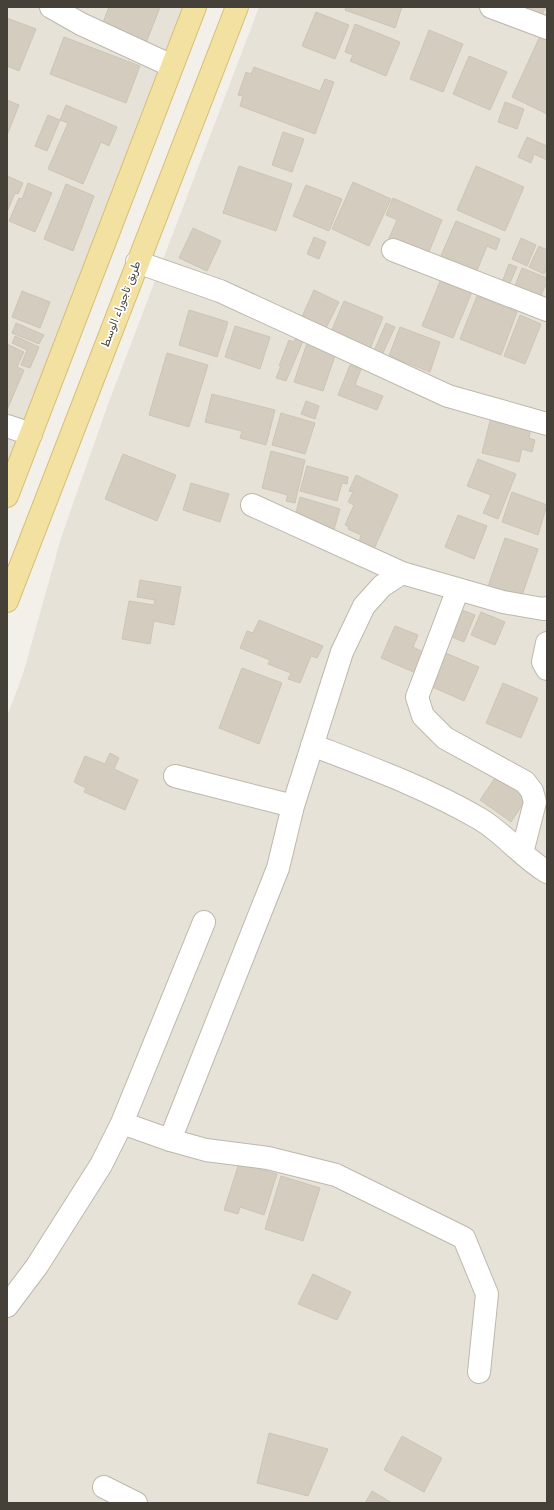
<svg xmlns="http://www.w3.org/2000/svg" width="554" height="1510" font-family="Rubik,Vazirmatn,sans-serif">
	<style>
		.residential { fill: #e6e2d7 }
		.building { fill: #d3ccbf; stroke: #cdc5b3 }
		.lines { fill: none; stroke-linecap: round; stroke-linejoin: round }
		.minor-casing { stroke: #bdb8ac; stroke-width: 24 }
		.major-casing { stroke: #d6bf73; stroke-width: 24 }
		.minor { stroke: #fff; stroke-width: 22 }
		.major { stroke: #f2e1a1; stroke-width: 22 }
		.labels { text-anchor: middle; dominant-baseline: central; stroke-width: 3.5; stroke-linejoin: round; paint-order: stroke }
		.street-label { font-size: 11px; fill: #454138; stroke: #fff }
	</style>
	<rect width="100%" height="100%" fill="#f2f0e9"/>
	<path class="residential" d="M7,7h188l-188,489z
		M259,7h288v1496h-540v-787l16,-42 38,-136 46,-131z"/>
	<path class="building" d="M109,7h51l-14,36 -44,-18z
		M346,7h56l-7,21 -50,-18z
		M527,7h19l-5,10 -15,-6z
		M316,12l33,13 -14,34 -33,-13z
		M7,18l29,11 -17,42 -12,-5z
		M355,24l45,18 -14,34 -36,-15 3,-6 -8,-3z
		M429,30l34,14 -20,48 -33,-13z
		M541,34l6,3v77l-35,-17z
		M64,37l76,29 -14,37 -76,-29z
		M469,56l38,16 -17,38 -37,-16z
		M254,67l66,24 5,-12 9,3 -19,52 -75,-28 3,-10 -5,-1 8,-23 5,2z
		M7,100l12,5 -12,30z
		M505,102l19,7 -7,20 -19,-7z
		M66,105l51,22 -8,19 -8,-4 -18,42 -35,-15 20,-46 -8,-3z
		M48,115l12,5 -13,31 -12,-5z
		M283,132l21,7 -12,33 -20,-7z
		M527,137l20,9v14l-13,-6 -3,9 -13,-6z
		M239,166l53,18 -16,47 -53,-18z
		M476,166l48,21 -19,44 -48,-21z
		M7,176l16,7 -5,11 -3,-1 -8,19z
		M353,182l38,17 -22,47 -37,-17z
		M28,183l24,10 -17,39 -26,-11 10,-23 3,1z
		M66,184l28,12 -21,55 -29,-12z
		M306,185l36,14 -13,32 -36,-15z
		M393,198l49,22 -14,34 -39,-16 8,-18 -11,-5z
		M456,221l44,18 -4,11 -9,-4 -11,27 -36,-15z
		M193,228l28,13 -14,30 -28,-13z
		M314,237l12,5 -7,17 -12,-5z
		M521,238l15,7 -9,21 -15,-7z
		M539,246l8,4v18l-3,6 -15,-7z
		M509,264l8,3 -8,18 -7,-3z
		M522,268l25,10v9l-2,-1 -4,10 -26,-10z
		M443,274l31,13 -21,51 -31,-12z
		M314,290l25,12 -15,30 -24,-11z
		M22,291l28,11 -10,26 -28,-11z
		M477,296l40,16 -16,43 -41,-16z
		M344,301l39,16 -13,32 -39,-17z
		M189,310l39,12 -11,35 -38,-12z
		M520,315l21,9 -16,40 -21,-8z
		M16,323l28,12 -5,9 -27,-11z
		M386,323l9,4 -13,28 -8,-4z
		M235,326l35,11 -10,32 -35,-12z
		M400,327l40,15 -10,30 -41,-16z
		M15,336l24,11 -9,21 -9,-3 6,-15 -15,-7z
		M296,337l7,4 -17,40 -10,-3 5,-12h-2l10,-26 5,2z
		M308,340l29,10 -14,41 -29,-9z
		M7,344l17,8 -7,15 7,3 -17,40z
		M167,353l41,12 -19,62 -40,-12z
		M350,365l11,4 -6,16 28,11 -6,14 -39,-15z
		M212,394l63,16 -9,35 -26,-7 2,-7 -37,-9z
		M306,401l13,5 -4,13 -14,-5z
		M281,413l34,10 -10,31 -33,-9z
		M491,417l40,10 -2,11 6,2 -3,12 -10,-3 -3,13 -37,-9z
		M271,451l34,9 -10,43 -9,-2 2,-6 -26,-7z
		M123,454l53,21 -19,46 -52,-22z
		M478,459l38,15 -18,45 -15,-6 8,-18 -24,-9z
		M307,466l41,11 -1,7 -5,-1 -5,18 -37,-10z
		M356,475l42,20 -24,54 -15,-7 2,-7 -13,-6 1,-2 -4,-2 9,-20 -6,-3 5,-10 -4,-1z
		M191,483l38,11 -9,28 -37,-12z
		M512,492l35,13 -9,30 -36,-13z
		M300,497l40,12 -6,20 -39,-13z
		M458,515l29,11 -13,33 -29,-12z
		M505,538l33,11 -19,55 -33,-12z
		M140,580l41,7 -7,38 -20,-4 -4,23 -28,-5 7,-38 25,4 1,-5 -18,-3z
		M462,610l13,5 -11,27 -12,-5z
		M481,612l24,10 -10,23 -24,-10z
		M259,620l64,26 -6,12 -6,-2 -11,27 -12,-4 3,-6 -23,-9 2,-4 -30,-12 7,-17 6,2z
		M395,626l23,9 -5,12 12,6 -9,20 -35,-15z
		M443,652l36,15 -15,34 -36,-16z
		M242,668l40,15 -23,61 -40,-16z
		M503,683l35,15 -17,40 -35,-15z
		M110,753l9,5 -5,11 24,11 -13,30 -41,-18 2,-4 -12,-6 11,-26 20,8z
		M497,775l31,21 -17,26 -31,-22z
		M239,1163l38,11 -13,41 -24,-8 -2,7 -14,-4z
		M281,1176l39,12 -17,53 -38,-12z
		M313,1274l38,18 -14,28 -39,-16z
		M269,1433l59,16 -20,47 -51,-13z
		M402,1436l40,22 -18,34 -40,-22z
		M372,1491l20,12h-27z"/>
	<g class="lines">
		<defs>
			<path id="minor" d="M51,7l30,17 91,42
				M491,7l56,21
				M393,250l154,60
				M137,262l83,29 228,105 99,28
				M7,426l24,8
				M252,505l150,68
				M458,589l-41,108 6,19 22,22 80,44 7,9 3,11 -13,51
				M547,643l-4,19 4,7
				M312,745c57,22 115,43 168,74 25,15 42,38 67,53
				M175,776l118,30
				M122,1123l48,17 36,10 62,8 68,17 128,63 23,56 -8,78
				M170,1140l108,-272 15,-62 49,-154 22,-46 18,-20 20,-13 101,29 40,7 4,-1
				M7,1306l30,-40 64,-101 21,-42 82,-201
				M104,1487l32,16"/>
			<path id="major" d="M7,496l188,-489
				M7,601l230,-594"/>
		</defs>
		<use href="#minor" class="minor-casing"/>
		<use href="#major" class="major-casing"/>
		<use href="#minor" class="minor"/>
		<use href="#major" class="major"/>
	</g>
	<g class="labels">
		<g class="street-label">
			<text transform="translate(121 304) rotate(-69)">طريق تاجوراء الوسط</text>
		</g>
	</g>
	<rect width="554" height="1510" fill="none" stroke="#454138" stroke-width="16"/>
</svg>
